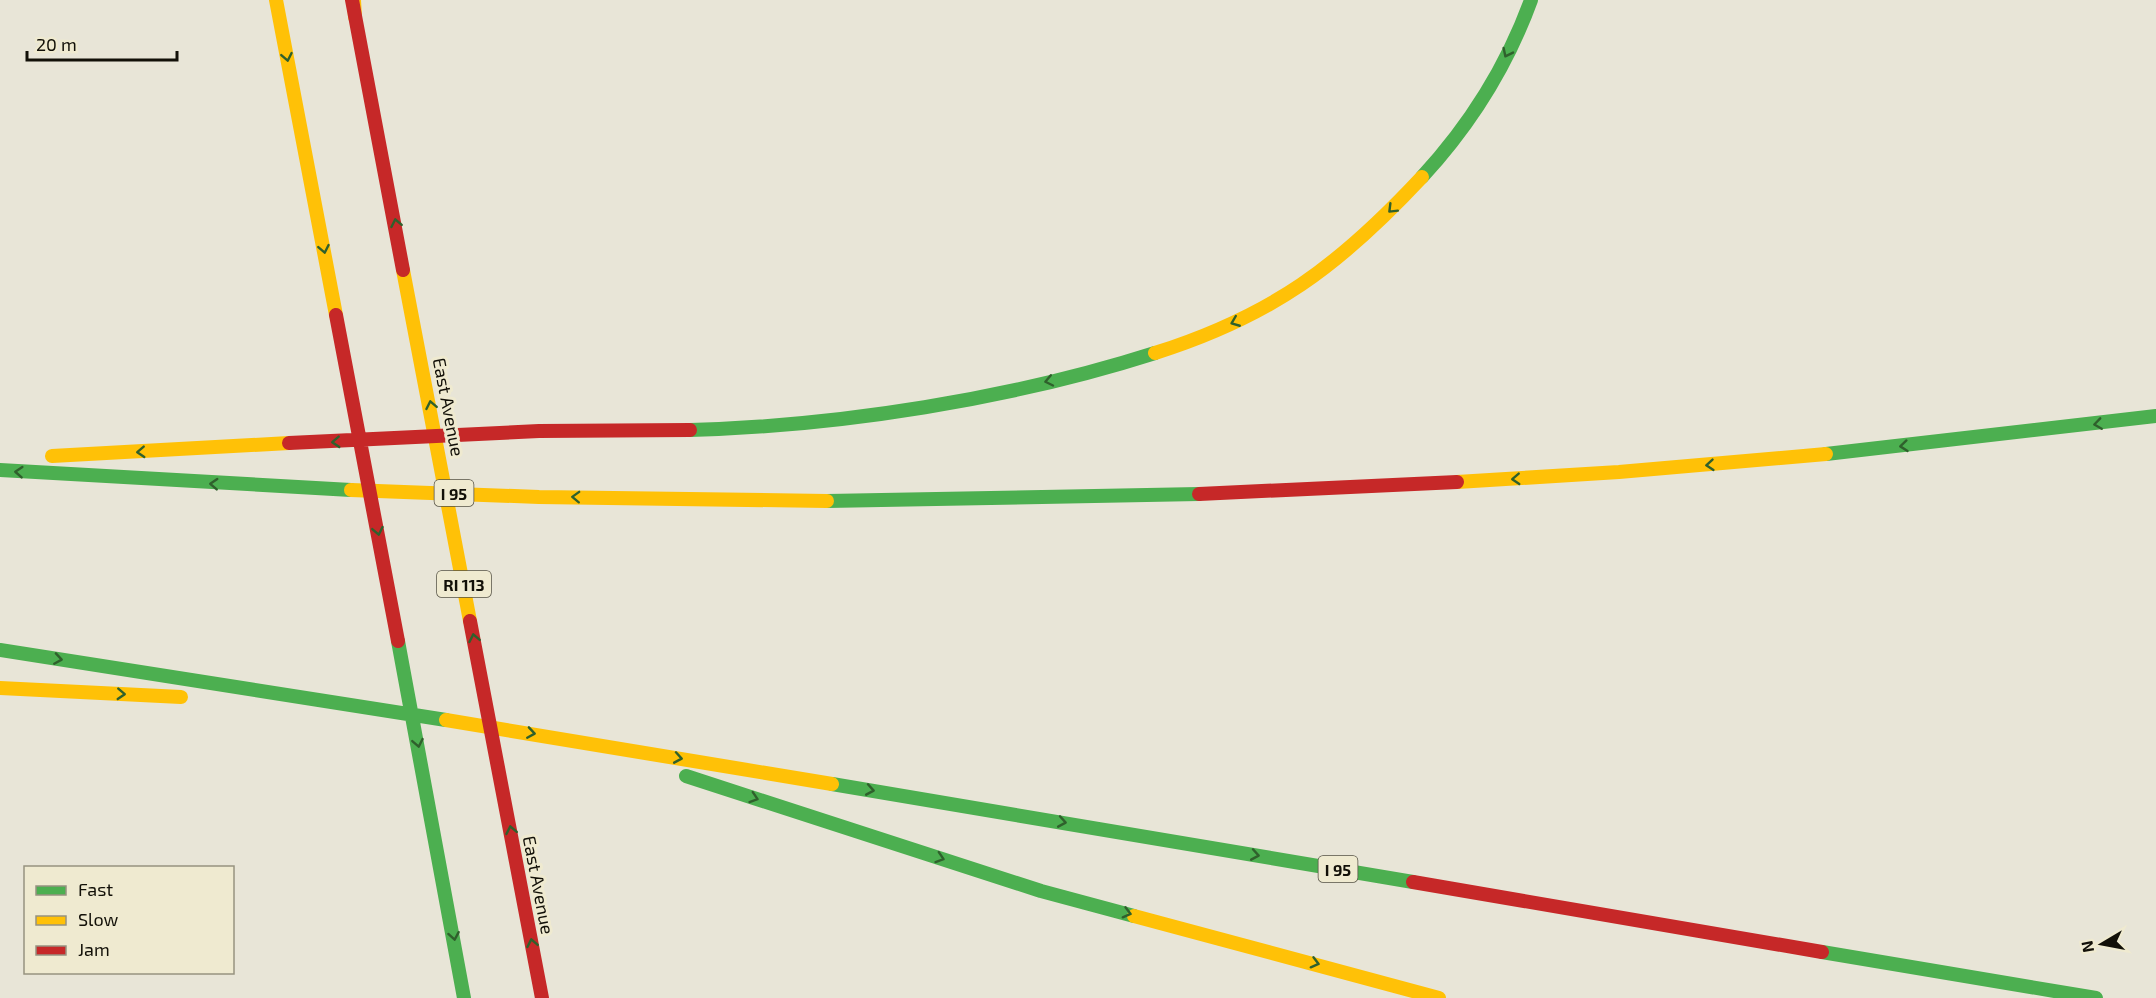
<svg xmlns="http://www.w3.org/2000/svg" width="2156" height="998" font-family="'Exo 2',sans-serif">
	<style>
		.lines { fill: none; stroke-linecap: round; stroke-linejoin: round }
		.fast { stroke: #4caf50; stroke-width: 14 }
		.slow { stroke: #ffc107; stroke-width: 14 }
		.jam { stroke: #c62828; stroke-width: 14 }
		.oneway { stroke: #2f602c }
		.labels { text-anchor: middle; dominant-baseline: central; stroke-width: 6; stroke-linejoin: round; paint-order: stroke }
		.shield { fill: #efead0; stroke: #545144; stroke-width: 1.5 }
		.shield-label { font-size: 16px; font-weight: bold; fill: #121008 }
		.street-label { font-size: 18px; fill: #121008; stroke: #efead0 }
	</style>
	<rect width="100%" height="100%" fill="#e8e5d7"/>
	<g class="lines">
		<path class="fast" d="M1422,177c48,-52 85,-111 109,-177
			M690,430c150,-4 321,-31 465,-77
			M1826,454l330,-38
			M0,470l351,20
			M827,501l372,-7
			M398,641l66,357
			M0,650l446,70
			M686,776l355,115 93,25
			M832,784l581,98
			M1822,952l274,46"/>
		<path class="slow" d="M276,0l60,315
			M354,0l1,17
			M403,270l67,351
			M1155,353c117,-37 184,-87 267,-176
			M52,456l237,-13
			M1457,482l162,-10 207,-18
			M351,490l188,7 288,4
			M0,688l181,9
			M446,720l386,64
			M1134,916l305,82"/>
		<path class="jam" d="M352,0l51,270
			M336,315l62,326
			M289,443l250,-12 151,-1
			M1199,494l258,-12
			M470,621l72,377
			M1413,882l409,70"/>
	</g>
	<defs><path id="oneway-chevron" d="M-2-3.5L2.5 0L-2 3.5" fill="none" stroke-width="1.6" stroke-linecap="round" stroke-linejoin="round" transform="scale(1.5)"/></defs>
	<g class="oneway">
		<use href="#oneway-chevron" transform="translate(1507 53) rotate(116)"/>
		<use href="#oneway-chevron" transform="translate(287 57) rotate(79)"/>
		<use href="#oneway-chevron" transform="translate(1392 209) rotate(135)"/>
		<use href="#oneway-chevron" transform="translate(396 223) rotate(-101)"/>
		<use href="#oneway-chevron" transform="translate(324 249) rotate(79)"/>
		<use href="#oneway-chevron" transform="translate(1235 322) rotate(158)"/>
		<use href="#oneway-chevron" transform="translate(1049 381) rotate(168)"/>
		<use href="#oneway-chevron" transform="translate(431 405) rotate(-101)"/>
		<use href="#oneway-chevron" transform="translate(2098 424) rotate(172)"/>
		<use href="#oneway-chevron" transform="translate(336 442) rotate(177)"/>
		<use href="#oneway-chevron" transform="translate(1904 446) rotate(174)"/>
		<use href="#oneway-chevron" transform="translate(141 452) rotate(177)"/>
		<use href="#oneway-chevron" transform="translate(1710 465) rotate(175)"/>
		<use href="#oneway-chevron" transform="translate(19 472) rotate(-176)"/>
		<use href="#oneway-chevron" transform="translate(1516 479) rotate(177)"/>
		<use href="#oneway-chevron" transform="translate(214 484) rotate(-177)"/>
		<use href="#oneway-chevron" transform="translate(576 497) rotate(-178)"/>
		<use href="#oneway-chevron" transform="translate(378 531) rotate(79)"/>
		<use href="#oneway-chevron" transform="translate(474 638) rotate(-101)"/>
		<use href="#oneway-chevron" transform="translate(58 659) rotate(9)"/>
		<use href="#oneway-chevron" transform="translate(121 694) rotate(3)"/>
		<use href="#oneway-chevron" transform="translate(531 733) rotate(9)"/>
		<use href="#oneway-chevron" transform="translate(418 743) rotate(79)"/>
		<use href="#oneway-chevron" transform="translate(678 758) rotate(10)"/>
		<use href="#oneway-chevron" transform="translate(870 790) rotate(10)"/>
		<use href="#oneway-chevron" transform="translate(754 798) rotate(18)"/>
		<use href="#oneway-chevron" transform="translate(1062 822) rotate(10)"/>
		<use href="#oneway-chevron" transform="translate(511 830) rotate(-101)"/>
		<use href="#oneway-chevron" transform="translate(1255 855) rotate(10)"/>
		<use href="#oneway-chevron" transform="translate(940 858) rotate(18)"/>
		<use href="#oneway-chevron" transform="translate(1127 913) rotate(15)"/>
		<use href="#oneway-chevron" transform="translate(454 936) rotate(80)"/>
		<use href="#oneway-chevron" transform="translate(532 943) rotate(-101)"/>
		<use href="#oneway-chevron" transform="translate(1315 963) rotate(15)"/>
	</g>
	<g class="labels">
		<g class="shield">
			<rect x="434.5" y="480" width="39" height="26" rx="4.5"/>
			<rect x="437" y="571" width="54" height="26" rx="4.5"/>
			<rect x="1318.5" y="856" width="39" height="26" rx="4.5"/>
		</g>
		<g class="shield-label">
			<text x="454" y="493">I 95</text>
			<text x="464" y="584">RI 113</text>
			<text x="1338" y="869">I 95</text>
		</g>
		<g class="street-label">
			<text transform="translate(449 407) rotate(79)">East Avenue</text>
			<text transform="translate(539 885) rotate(79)">East Avenue</text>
		</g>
	</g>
	<rect x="24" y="866" width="210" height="108" fill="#efead0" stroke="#979380" stroke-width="1.5"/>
	<rect x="36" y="886" width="30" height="9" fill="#4caf50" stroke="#979380" stroke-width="1.5"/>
	<text x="78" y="896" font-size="18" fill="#121008">Fast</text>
	<rect x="36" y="916" width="30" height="9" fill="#ffc107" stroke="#979380" stroke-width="1.5"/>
	<text x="78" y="926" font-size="18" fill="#121008">Slow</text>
	<rect x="36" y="946" width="30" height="9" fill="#c62828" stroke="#979380" stroke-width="1.5"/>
	<text x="78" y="956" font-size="18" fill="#121008">Jam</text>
	<g transform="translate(2102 944) rotate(260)" stroke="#efead0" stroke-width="4.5" paint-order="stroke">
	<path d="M0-4.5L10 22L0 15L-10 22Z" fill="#121008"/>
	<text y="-9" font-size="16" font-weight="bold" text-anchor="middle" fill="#121008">N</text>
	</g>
	<path d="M27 51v9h150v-9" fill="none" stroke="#121008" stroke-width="3"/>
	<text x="36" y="51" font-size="18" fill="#121008" stroke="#efead0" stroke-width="4.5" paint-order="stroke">20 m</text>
</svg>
